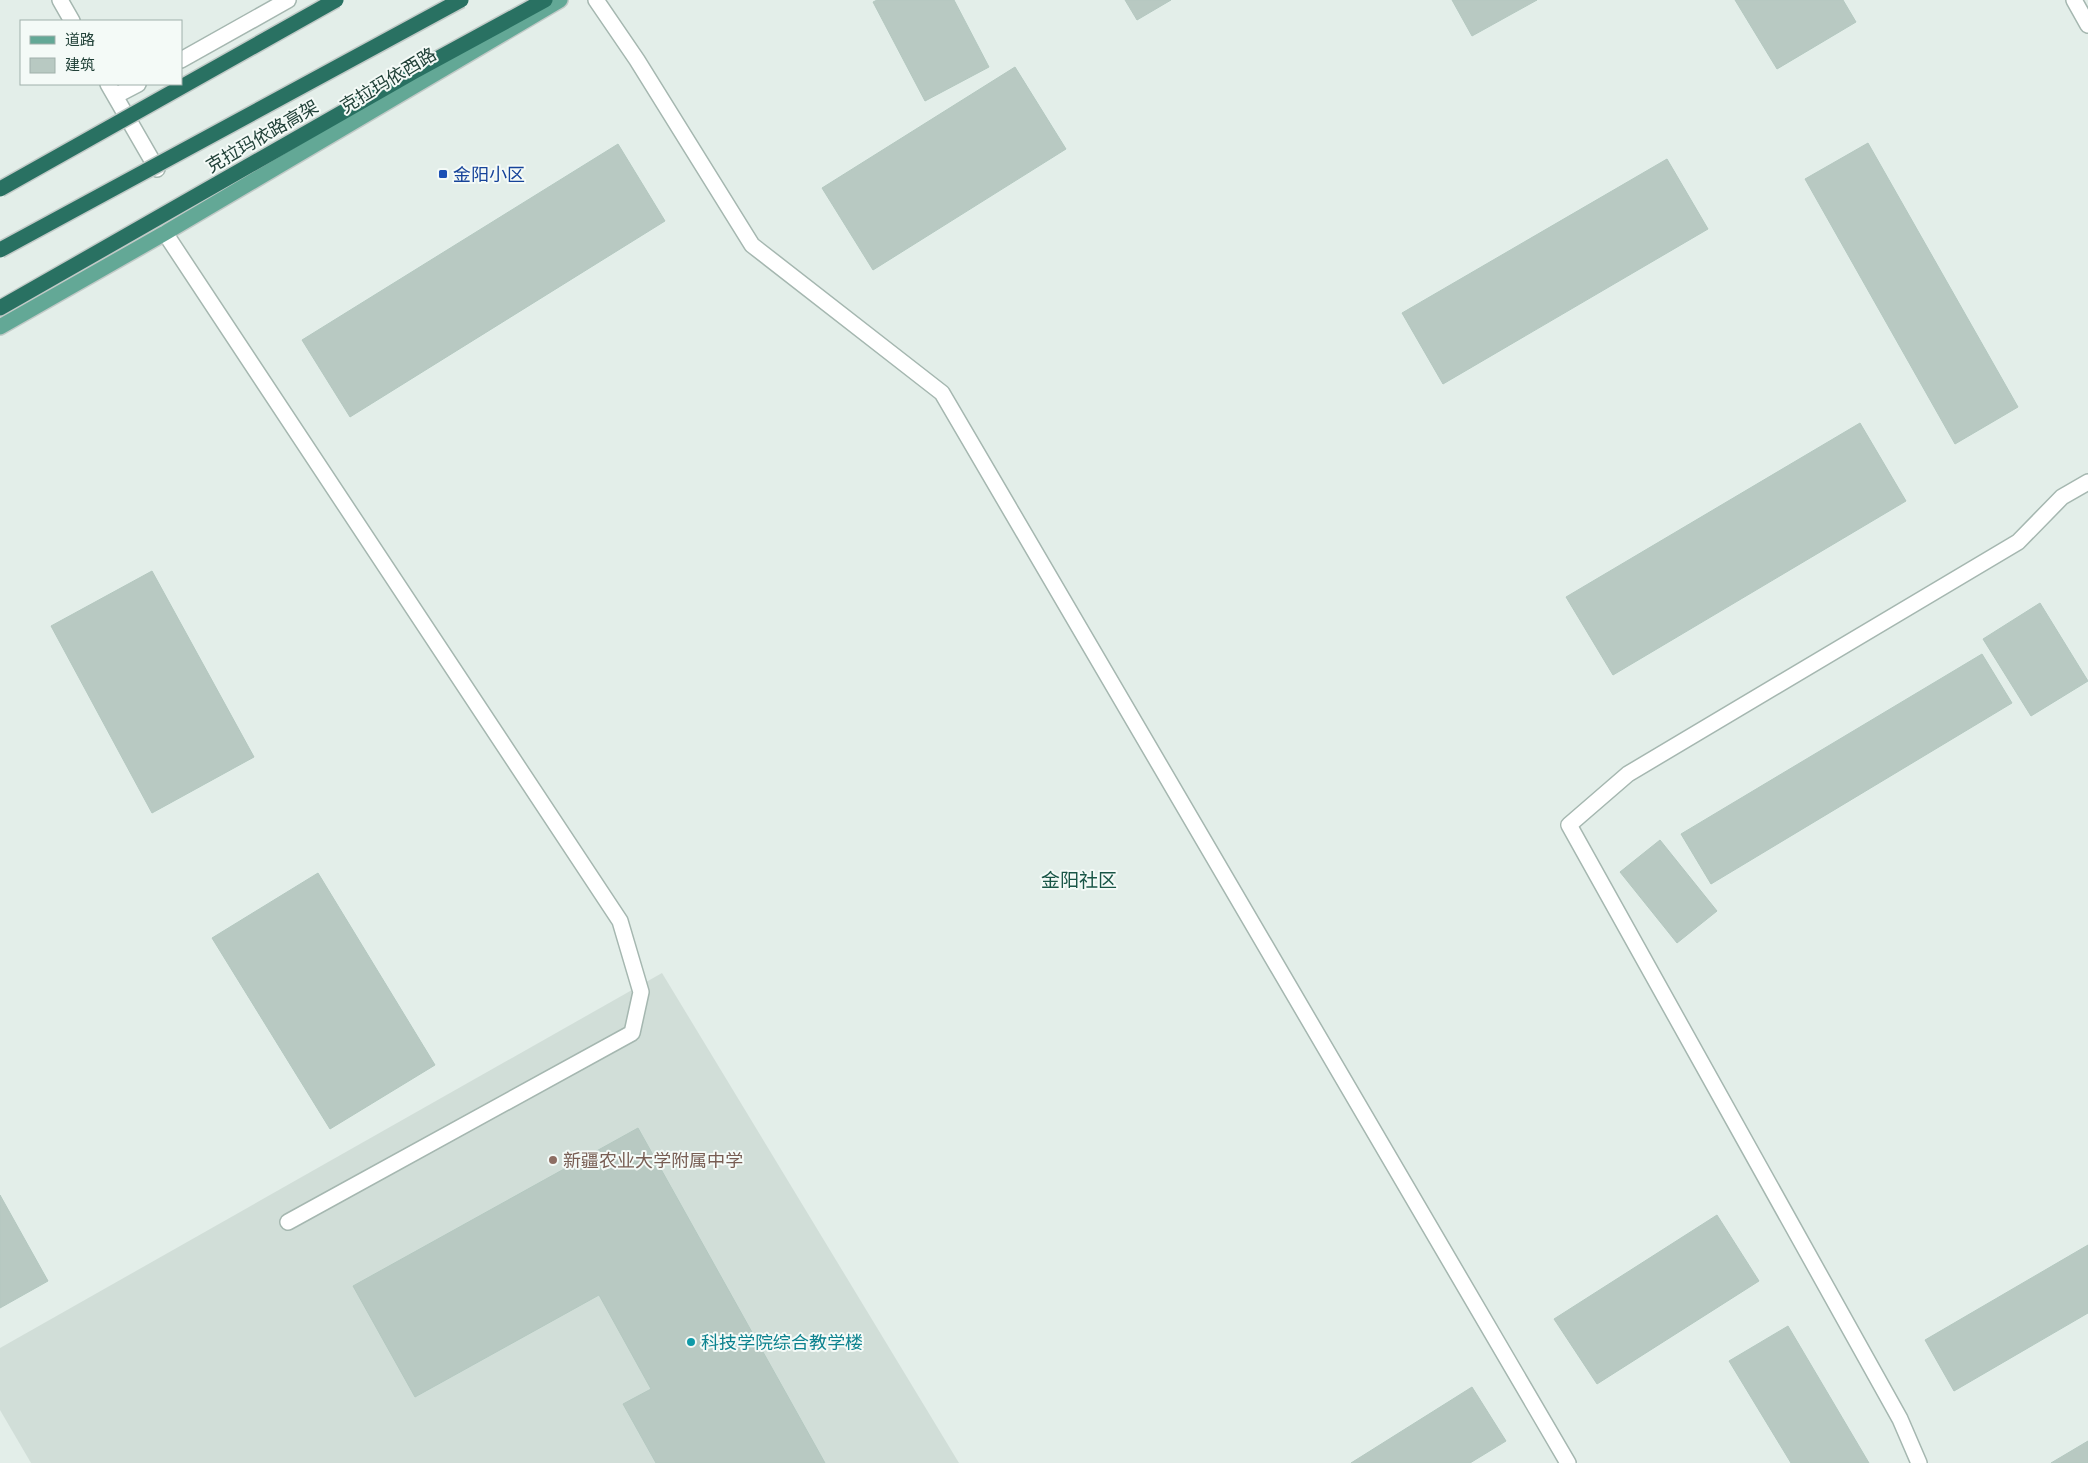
<svg xmlns="http://www.w3.org/2000/svg" width="2088" height="1463" font-family="'PT Sans Narrow','Noto Sans SC',sans-serif">
	<style>
		.built { fill: #d1ded8 }
		.building { fill: #b8c9c2; stroke: #b4c8c0 }
		.lines { fill: none; stroke-linecap: round; stroke-linejoin: round }
		.minor-casing { stroke: #a5b7b0; stroke-width: 18 }
		.major-casing { stroke: #c1cac7; stroke-width: 18 }
		.highway-casing { stroke: #c1cac7; stroke-width: 18 }
		.minor { stroke: #fff; stroke-width: 15 }
		.major { stroke: #63a896; stroke-width: 15 }
		.highway { stroke: #297162; stroke-width: 15 }
		.highway-bridge-casing { stroke: #c1cac7; stroke-width: 18; stroke-linecap: butt }
		.highway-bridge { stroke: #297162; stroke-width: 15 }
		.transit-dot { fill: #1a4fb4; stroke: #f4faf7; stroke-width: 2 }
		.education-dot { fill: #8d6e63; stroke: #f4faf7; stroke-width: 2 }
		.culture-dot { fill: #0f9aa8; stroke: #f4faf7; stroke-width: 2 }
		.labels { text-anchor: middle; dominant-baseline: central; stroke-width: 4; stroke-linejoin: round; paint-order: stroke }
		.street-label { font-size: 18px; fill: #214138; stroke: #f4faf7 }
		.transit-label { font-size: 18px; fill: #164399; stroke: #f4faf7; text-anchor: start }
		.education-label { font-size: 18px; fill: #785e54; stroke: #f4faf7; text-anchor: start }
		.culture-label { font-size: 18px; fill: #0d838f; stroke: #f4faf7; text-anchor: start }
		.neighbourhood-label { font-size: 19px; fill: #1a5647; stroke: #f4faf7 }
	</style>
	<rect width="100%" height="100%" fill="#e3eee9"/>
	<path class="built" d="M662,973l297,490h-928l-31,-53v-62z"/>
	<path class="building" d="M877,0h77l35,67 -64,34 -52,-99z
		M1125,0h46l-34,20z
		M1452,0h85l-65,36z
		M1735,0h108l13,22 -79,47z
		M1015,67l51,82 -193,121 -51,-82z
		M1868,143l150,264 -63,37 -150,-265z
		M618,144l47,77 -315,196 -48,-77z
		M1667,159l41,70 -265,155 -41,-71z
		M1860,423l46,78 -293,174 -47,-78z
		M152,571l102,186 -102,56 -101,-187z
		M2040,603l48,78 -57,35 -48,-77z
		M1982,654l30,49 -301,181 -30,-50z
		M1660,840l57,71 -40,32 -57,-71z
		M318,873l117,192 -105,64 -118,-191z
		M638,1128l187,335h-169l-33,-59 28,-15 -52,-94 -184,102 -62,-111z
		M0,1195l48,86 -48,27z
		M1717,1215l42,66 -162,103 -43,-65z
		M2088,1245v68l-134,78 -29,-51z
		M1788,1326l81,137h-78l-62,-102z
		M1472,1387l34,54 -36,22h-119z
		M2088,1441v22h-37z"/>
	<g class="lines">
		<defs>
			<path id="minor" d="M60,0l12,21
				M596,0l41,60 115,185 190,148 626,1070
				M2074,0l14,25
				M181,60l107,-60
				M108,84l49,85
				M115,96l23,-12
				M165,233l455,688 21,71 -9,41 -344,189
				M1919,1463l-19,-44 -331,-594 59,-51 390,-232 44,-45 26,-15"/>
			<path id="major" d="M0,327l165,-94 395,-233"/>
			<path id="highway" d="M0,308l413,-236 132,-72"/>
		</defs>
		<use href="#minor" class="minor-casing"/>
		<use href="#major" class="major-casing"/>
		<use href="#highway" class="highway-casing"/>
		<use href="#minor" class="minor"/>
		<use href="#major" class="major"/>
		<use href="#highway" class="highway"/>
		<defs>
			<path id="highway-bridge" d="M0,189l336,-189
				M0,250l461,-250"/>
		</defs>
		<use href="#highway-bridge" class="highway-bridge-casing"/>
		<use href="#highway-bridge" class="highway-bridge"/>
	</g>
	<rect class="transit-dot" x="438" y="169" width="10" height="10" rx="2.5"/>
	<circle class="education-dot" cx="553" cy="1160" r="5"/>
	<circle class="culture-dot" cx="691" cy="1342" r="5"/>
	<g class="labels">
		<g class="street-label">
			<text transform="translate(388 80) rotate(-31)">克拉玛依西路</text>
			<text transform="translate(262 136) rotate(-30)">克拉玛依路高架</text>
		</g>
		<g class="transit-label">
			<text x="453" y="174">金阳小区</text>
		</g>
		<g class="education-label">
			<text x="563" y="1160">新疆农业大学附属中学</text>
		</g>
		<g class="culture-label">
			<text x="701" y="1342">科技学院综合教学楼</text>
		</g>
		<g class="neighbourhood-label">
			<text x="1079" y="880">金阳社区</text>
		</g>
	</g>
	<rect x="20" y="20" width="162" height="65" fill="#f4faf7" stroke="#a0b0ab"/>
	<rect x="30" y="36" width="25" height="8" fill="#63a896" stroke="#a0b0ab"/>
	<text x="65" y="45" font-size="15" fill="#214138">道路</text>
	<rect x="30" y="58" width="25" height="15" fill="#b8c9c2" stroke="#a0b0ab"/>
	<text x="65" y="70" font-size="15" fill="#214138">建筑</text>
</svg>
